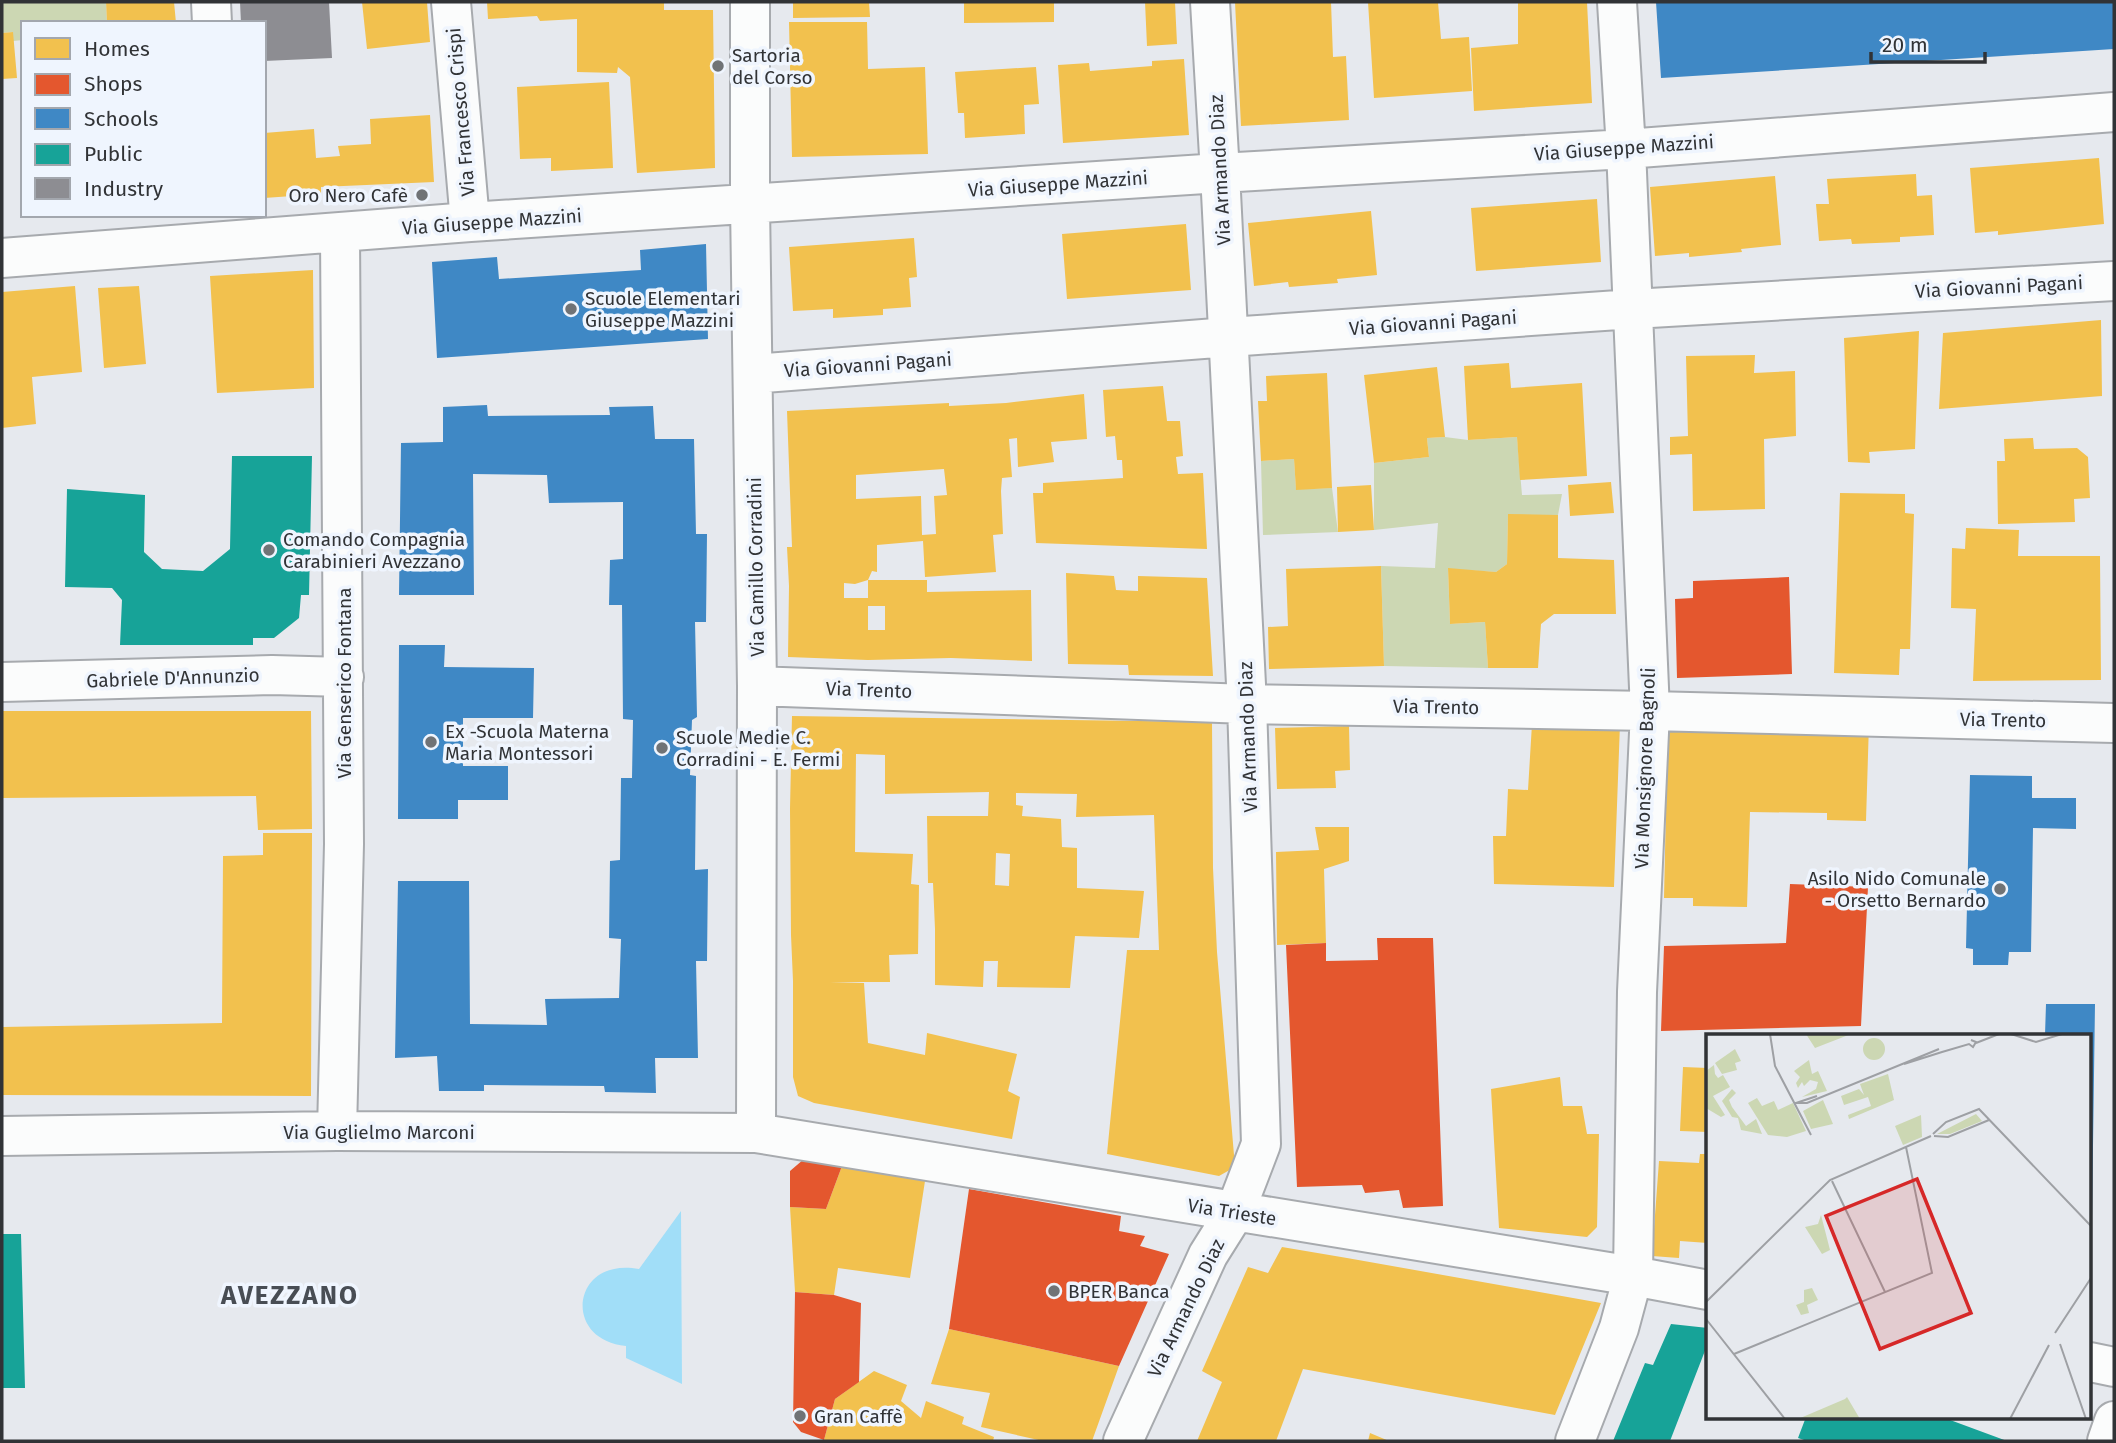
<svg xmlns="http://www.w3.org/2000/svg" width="2116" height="1443" font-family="'Fira Sans',sans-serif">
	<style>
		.green { fill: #ccd7b3 }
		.water { fill: #a1def8 }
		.homes { fill: #f2c14e; fill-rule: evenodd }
		.shops { fill: #e4572e }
		.schools { fill: #3f88c5 }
		.public { fill: #17a398 }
		.industry { fill: #8d8d92 }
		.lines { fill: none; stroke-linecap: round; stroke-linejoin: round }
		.minor-casing { stroke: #a7aaae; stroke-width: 42 }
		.minor { stroke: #fbfcfc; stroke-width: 38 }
		.poi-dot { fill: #707376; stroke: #eff5fe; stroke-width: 2.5 }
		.labels { text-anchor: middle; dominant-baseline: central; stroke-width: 7; stroke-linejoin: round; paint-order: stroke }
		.poi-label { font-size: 19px; fill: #313336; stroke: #eff5fe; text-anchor: start }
		.street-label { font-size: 19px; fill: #313336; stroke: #eff5fe }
		.district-label { font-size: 26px; font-weight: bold; letter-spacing: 2px; fill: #484d54; stroke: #eff5fe }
		.inset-road { fill: none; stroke: #9ea0a4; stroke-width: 2 }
		.view { fill: #d62828; fill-opacity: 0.15; stroke: #d62828; stroke-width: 3.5 }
		.inset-edge { fill: none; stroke: #313336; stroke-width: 3.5 }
	</style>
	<rect width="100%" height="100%" fill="#e6e9ee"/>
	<path class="green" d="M2,2h104l1,21h-84v17l-10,1v-9l-11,1z
		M1445,437l23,3 49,-3 5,58 40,-1 -4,21h-50l-1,49 -11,8 -48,-3 2,55 35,-2 3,46 -104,-2 -3,-100 54,2 3,-45 -64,7v-67l55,-6 -2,-19z
		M1294,459l2,30 36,-1 6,44 -75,3 -2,-74z"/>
	<path class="water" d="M681,1211l1,173 -56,-26v-12c-65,-6 -54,-90 13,-77z"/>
	<path class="homes" d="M106,2h68l2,21h-69z
		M362,2h65l3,40 -63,7z
		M487,2h177v8h49l2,158 -78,5 -7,-96 -12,-10 -1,6 -40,-1v-53l-37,2 -3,-5 -49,3z
		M793,2h76l1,15 -77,1z
		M964,2h90v20l-90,1z
		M1145,2h30l2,42 -30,2z
		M1235,2h96l2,55 13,-1 3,64 -108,6z
		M1368,2h70l3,37 28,-2 3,54 -98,7z
		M1518,2h69l5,101 -118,8 -3,-63 47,-4z
		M789,22h78l1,47 57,-2 3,87 -136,3z
		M13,32l4,46 -15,1v-46z
		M1184,59l5,76 -126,8 -5,-78 31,-2 1,8 62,-5v-5z
		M1036,67l3,37 -15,1 1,29 -60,4 -1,-25h-6l-3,-41z
		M609,82l4,86 -62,3v-13l-31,1 -3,-72z
		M430,115l4,67 -113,5v7l-57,4v-65l50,-4 2,29 24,-2 -2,-10 33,-2 -1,-25z
		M2099,158l5,66 -106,11v-4l-23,2 -5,-65z
		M1916,174l1,22 15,-1 2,40 -34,2v5l-48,2 -1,-5 -32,2 -3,-37h13l-2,-25z
		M1775,176l6,69 -40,4 1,3 -53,5v-4l-34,3 -5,-69z
		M1597,199l4,63 -125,9 -5,-63z
		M1371,211l6,64 -40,4 1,4 -49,4 -1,-5 -34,4 -6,-63z
		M1186,224l5,66 -124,9 -5,-65z
		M914,238l3,39 -8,1 2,29 -28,2v6l-50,3v-9l-40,2 -4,-64z
		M313,270l1,118 -97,5 -7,-117z
		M75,286l7,86 -50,5 4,47 -34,4v-136z
		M139,286l7,78 -42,4 -6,-80z
		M2101,320l1,76 -163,13 4,-76z
		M1919,331l-4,118 -46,3 1,11 -22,-1 -4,-124z
		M1755,355l-1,18 41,-2 1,65 -32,3 1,70 -72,2 -1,-57 -22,1v-18l18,-1 -2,-80z
		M1509,363l2,25 71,-5 5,93 -67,4 -3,-43 -49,3 -4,-74z
		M1437,367l8,70 -18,1 2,19 -55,6 -10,-88z
		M1327,373l5,115 -36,2 -2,-31 -33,2 -3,-60h9l-1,-25z
		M1163,386l4,35h13l3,35 -7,1 2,17 25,-1 4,76 -171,-6 -3,-50h10v-10l80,-5 -1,-18h-5l-2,-24 -9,1 -3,-47z
		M1084,394l3,45 -36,3 3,20 -36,5 -1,-29 -8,1 3,38 -10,1 -1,13 2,43 -10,1 3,37 -71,5 -2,-36 -46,4v27l-5,-1 -4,9 -13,4 -11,-1v15h24v-18h59v12l104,-2 1,71 -81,-3 -83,2 -80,-3 1,-71 -2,-39h5l-5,-136 162,-8v3l57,-3zM944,469l3,26 -13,1 2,38 -14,1 -1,-39 -65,3v-24zM868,606h17v24h-17z
		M2033,438l1,11 43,-1 11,9 2,41 -16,1 1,23 -77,2 -1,-63h8l-1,-22z
		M1611,482l3,31 -44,3 -2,-31z
		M1371,485l3,45 -36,2 -1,-45z
		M1840,493l65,1v19l9,1 -4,135h-10l-1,26 -65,-2z
		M1508,514l50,1v43l56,2 2,54h-62l-13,10 -3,44h-50l-3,-46 -35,2 -2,-56 48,4 11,-8z
		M1966,528l53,2 -1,26h82l1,124 -128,1 3,-72 -25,-1 1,-60 13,1z
		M1381,566l3,100 -115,3 -1,-42 20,-1 -2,-57z
		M1066,573l48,3 2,14 22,1v-15l69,2 6,98 -84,-1 -1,-10 -60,-1z
		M2,711h309l1,118 -54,1 -2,-34 -254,2z
		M792,716l420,6 1,146 4,84 18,215 -16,9 -112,-22 20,-204h32l-5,-135 -78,2 1,-23 -61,-1v12l7,1 -1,10 39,3 1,28 15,1v40l67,3 -5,47 -64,-2 -5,52 -73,-1 1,-26h-14l-1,26 -48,-2v-56l-2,-46h-5l-1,-67h61l1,-24 -104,2v-39l-29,-1 -1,98 58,2 -2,30 8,1 -1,69 -29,1 1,27h-60l34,1 4,60 57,12 2,-22 90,21 -9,37 12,6 -8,42 -198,-36 -16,-7 -5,-19v-96l-2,-46 -1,-126zM996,853l14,1 -1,32 -14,-1z
		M1668,718l201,5 -3,98 -39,-1v-7l-77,-1 -3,95 -54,-1v-8h-29z
		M1532,724h88l-6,163 -120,-3 -1,-48h13l2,-47 20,1z
		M1349,726l1,44 -15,1 1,17 -59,1 -2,-61z
		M1315,827h34v34l-25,8 2,74 -49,2 -1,-93 43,-2z
		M263,833h49l-1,263 -309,-1v-68l220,-4 1,-167 40,-1z
		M1683,1067l25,1v64l-28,-1z
		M1560,1077l3,29h19l5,28h12l-2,93 -10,10 -88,-9 -8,-139z
		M1700,1154h8v89l-28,-2 -1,17 -27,-2 7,-95 40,2z
		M842,1166l83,15 -15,97 -72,-10 -4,27 -39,-3 -5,-85 36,2z
		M1282,1247l65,11 254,45 -46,112 -252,-46 -27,72h-79l25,-59 -20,-11 46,-104 20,6z
		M949,1329l170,37 -27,75h-49l-62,-14 9,-34 -59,-9z
		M874,1371l33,14 -6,16 20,17 5,-17 38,16 -2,7 32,13 -1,4 -169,-1 11,-41z
		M1370,1433l19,8h-21z"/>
	<path class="shops" d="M1789,577l3,97 -115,4 -2,-79 18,-1v-17z
		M1790,884l78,3 -7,139 -200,5 3,-85 122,-3z
		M1377,938h56l10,268 -40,2 -4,-18 -34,3 -3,-8 -65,2 -11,-242 40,-2v18l52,-1z
		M804,1159l38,7 -16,43 -36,-2v-36z
		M969,1189l152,27 -2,15 26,5 -5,10 29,8 -50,112 -170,-37z
		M795,1292l39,3 27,8 -2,79 -24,17 -11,41 -23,-8 -8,-10z"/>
	<path class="schools" d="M1656,2h458v47l-453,29z
		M706,244l2,95 -271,19 -5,-96 65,-5 2,22 142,-9 -1,-20z
		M487,405l1,11 122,-1 -1,-8 44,-1 2,33h39l2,95h11l-1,88h-11l2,95 -5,3 -2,55 6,1 -1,94 13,-1 -1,92h-11l2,97h-43l1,35 -51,-1 -1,-6 -120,-1v6h-45l-2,-35 -42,2 3,-177h71l1,143 77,1 -2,-26 74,-1 2,-59 -12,-1 1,-77 10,-1 1,-82h11l1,-58 -10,-1 -1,-114h-13l1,-45 13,-1v-57l-74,1 -2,-28 -74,-1 1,121h-75l2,-152 42,-1v-35z
		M399,645h46l-1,22 90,1 -1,50h-70v48h45v34h-50v19h-60z
		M1970,775l62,1v22h44v31l-43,-1 -2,124h-22l-1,13h-35v-16l-7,-1z
		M2046,1004h49l-3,212h-2v-181h-45z"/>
	<path class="public" d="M232,456h80l-3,139h-8l-2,23 -25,20h-21v7h-133l2,-45 -10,-12 -47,-1 2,-98 78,6 -1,57 18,17 41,2 27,-22z
		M2,1234h19l4,154h-23z
		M1671,1324l37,4v15l-38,98h-57l32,-78 8,2z
		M1806,1417h136l65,24h-200l-9,-3z"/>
	<path class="industry" d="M240,2h89l3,56 -68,3v-38h-23z"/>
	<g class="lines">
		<defs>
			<path id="minor" d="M211,2l1,21
				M451,2l19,220
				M750,2v202l7,482 -1,447
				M2,258l468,-36 750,-49 406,-24 488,-37
				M753,374l476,-37 404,-28 481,-28
				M2,682l270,-7 72,2
				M757,686l490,18 403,7 464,12
				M337,1131l7,-287 -4,-610
				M2,1136l335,-5 419,2 877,143 75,14
				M2090,1362l24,5
				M1123,1441l85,-186 27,-43 26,-68 -14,-440 -27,-531 -10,-171
				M1575,1441l44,-113 14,-52 4,-284 13,-281 -24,-562 -9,-147
				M2107,1441l7,-20"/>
		</defs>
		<use href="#minor" class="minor-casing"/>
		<use href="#minor" class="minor"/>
	</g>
	<g class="poi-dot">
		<circle cx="718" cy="66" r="7"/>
		<circle cx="422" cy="195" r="7"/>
		<circle cx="571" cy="309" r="7"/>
		<circle cx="269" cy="550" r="7"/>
		<circle cx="431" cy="742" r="7"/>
		<circle cx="662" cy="748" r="7"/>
		<circle cx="2000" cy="889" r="7"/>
		<circle cx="1054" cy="1291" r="7"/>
		<circle cx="800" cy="1416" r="7"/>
	</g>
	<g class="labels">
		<g class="poi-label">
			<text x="732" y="55">Sartoria<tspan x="732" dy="22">del Corso</tspan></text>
			<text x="408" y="195" text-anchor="end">Oro Nero Cafè</text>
			<text x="585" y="298">Scuole Elementari<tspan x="585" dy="22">Giuseppe Mazzini</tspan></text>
			<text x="283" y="539">Comando Compagnia<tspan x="283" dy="22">Carabinieri Avezzano</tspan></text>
			<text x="445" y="731">Ex -Scuola Materna<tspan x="445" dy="22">Maria Montessori</tspan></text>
			<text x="676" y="737">Scuole Medie C.<tspan x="676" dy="22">Corradini - E. Fermi</tspan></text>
			<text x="1986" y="878" text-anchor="end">Asilo Nido Comunale<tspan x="1986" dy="22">- Orsetto Bernardo</tspan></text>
			<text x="1068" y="1291">BPER Banca</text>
			<text x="814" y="1416">Gran Caffè</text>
		</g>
		<g class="street-label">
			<text transform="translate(461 112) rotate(-95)">Via Francesco Crispi</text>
			<text transform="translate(1624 148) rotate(-4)">Via Giuseppe Mazzini</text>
			<text transform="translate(1220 170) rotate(-93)">Via Armando Diaz</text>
			<text transform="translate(1058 184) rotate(-4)">Via Giuseppe Mazzini</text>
			<text transform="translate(492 222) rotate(-4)">Via Giuseppe Mazzini</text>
			<text transform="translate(1999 287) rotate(-3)">Via Giovanni Pagani</text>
			<text transform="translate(1433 323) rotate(-4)">Via Giovanni Pagani</text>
			<text transform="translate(868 365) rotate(-4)">Via Giovanni Pagani</text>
			<text transform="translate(756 567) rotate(-91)">Via Camillo Corradini</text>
			<text transform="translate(173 678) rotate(-2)">Gabriele D'Annunzio</text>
			<text transform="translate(344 683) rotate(-90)">Via Genserico Fontana</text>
			<text transform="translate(869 690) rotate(2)">Via Trento</text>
			<text transform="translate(1436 707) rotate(1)">Via Trento</text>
			<text transform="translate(2003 720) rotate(1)">Via Trento</text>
			<text transform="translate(1248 737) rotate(-92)">Via Armando Diaz</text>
			<text transform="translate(1645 768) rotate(-88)">Via Monsignore Bagnoli</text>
			<text x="379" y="1132">Via Guglielmo Marconi</text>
			<text transform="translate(1232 1212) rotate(9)">Via Trieste</text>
			<text transform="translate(1186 1308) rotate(-64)">Via Armando Diaz</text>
		</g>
		<g class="district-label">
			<text x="290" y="1295">AVEZZANO</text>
		</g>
	</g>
	<g transform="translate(1706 1034)">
		<rect width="385" height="385" fill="#e6e9ee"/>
		<path d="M100,0h45l-36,14zM157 15a11 11 0 1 1 22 0a11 11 0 1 1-22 0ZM29,15l6,12 -6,2 2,7 -15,4 -7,-11zM103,26l3,14 6,-3 9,20 -25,6 14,-8 2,-7 -8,-2 -6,6 -2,-4 -4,6 -2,-5 4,-6 -6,-6zM8,31l1,9 3,4 5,-3 7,12 -17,9 12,19 -4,2 -15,-9v-37zM182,40l6,26 -45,19 -1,-4 23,-9 -3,-9 -24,8 -3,-9 18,-7 5,6 -4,-11zM26,55l4,4 -7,7 3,7 14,19 10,-7 6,15 -21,-4 -3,-12 -6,-1 -10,-16zM51,64l5,8 12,-5 4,9 15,-7 13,28 -19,6 -19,-2 -20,-32zM117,66l10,24 -22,5 -8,-18zM270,80l6,7 -32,13h-13zM215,81l1,22 -19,8 -8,-19zM115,181l9,35 -8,4 -17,-27 13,-3zM106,254l6,12 -11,5 2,8 -8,2 -5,-10 8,-3v-12zM141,363l13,22h-62l47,-20z" fill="#ccd7b3"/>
		<path class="inset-road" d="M64,0l5,32 36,69M305,0l25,8 26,-8M270,9l23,-9M236,18l27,-8 4,3 3,-5 -5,-2M198,30l38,-12M89,69h12l132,-54M90,69l21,-7M227,100l13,-12 33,-13 112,117M228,102l14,1 41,-17M126,147l53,111M0,268l124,-122 101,-44M0,285l79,100M349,299l36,-55M354,310l26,75M28,320l198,-81 -26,-126M304,385l39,-74"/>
		<path class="view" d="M211,145l54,134 -91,36 -54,-133z"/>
		<rect width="385" height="385" class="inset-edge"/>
	</g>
	<rect width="2116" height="1443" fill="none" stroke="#313336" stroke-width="7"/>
	<rect x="21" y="21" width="245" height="196" fill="#eff5fe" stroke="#a3a7ae" stroke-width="2"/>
	<rect x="35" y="38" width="35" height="21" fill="#f2c14e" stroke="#a3a7ae" stroke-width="2"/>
	<text x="84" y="56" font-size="21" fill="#313336">Homes</text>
	<rect x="35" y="74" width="35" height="21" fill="#e4572e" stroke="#a3a7ae" stroke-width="2"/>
	<text x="84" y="91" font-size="21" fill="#313336">Shops</text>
	<rect x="35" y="108" width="35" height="21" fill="#3f88c5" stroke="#a3a7ae" stroke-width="2"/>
	<text x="84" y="126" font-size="21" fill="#313336">Schools</text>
	<rect x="35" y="144" width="35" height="21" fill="#17a398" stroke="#a3a7ae" stroke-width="2"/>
	<text x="84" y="161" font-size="21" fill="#313336">Public</text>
	<rect x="35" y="178" width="35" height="21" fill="#8d8d92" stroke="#a3a7ae" stroke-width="2"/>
	<text x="84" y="196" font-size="21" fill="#313336">Industry</text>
	<path d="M1871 52v10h114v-10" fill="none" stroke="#313336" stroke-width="3.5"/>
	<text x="1882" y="52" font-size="21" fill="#313336" stroke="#eff5fe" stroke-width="5" paint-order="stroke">20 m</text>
</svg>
